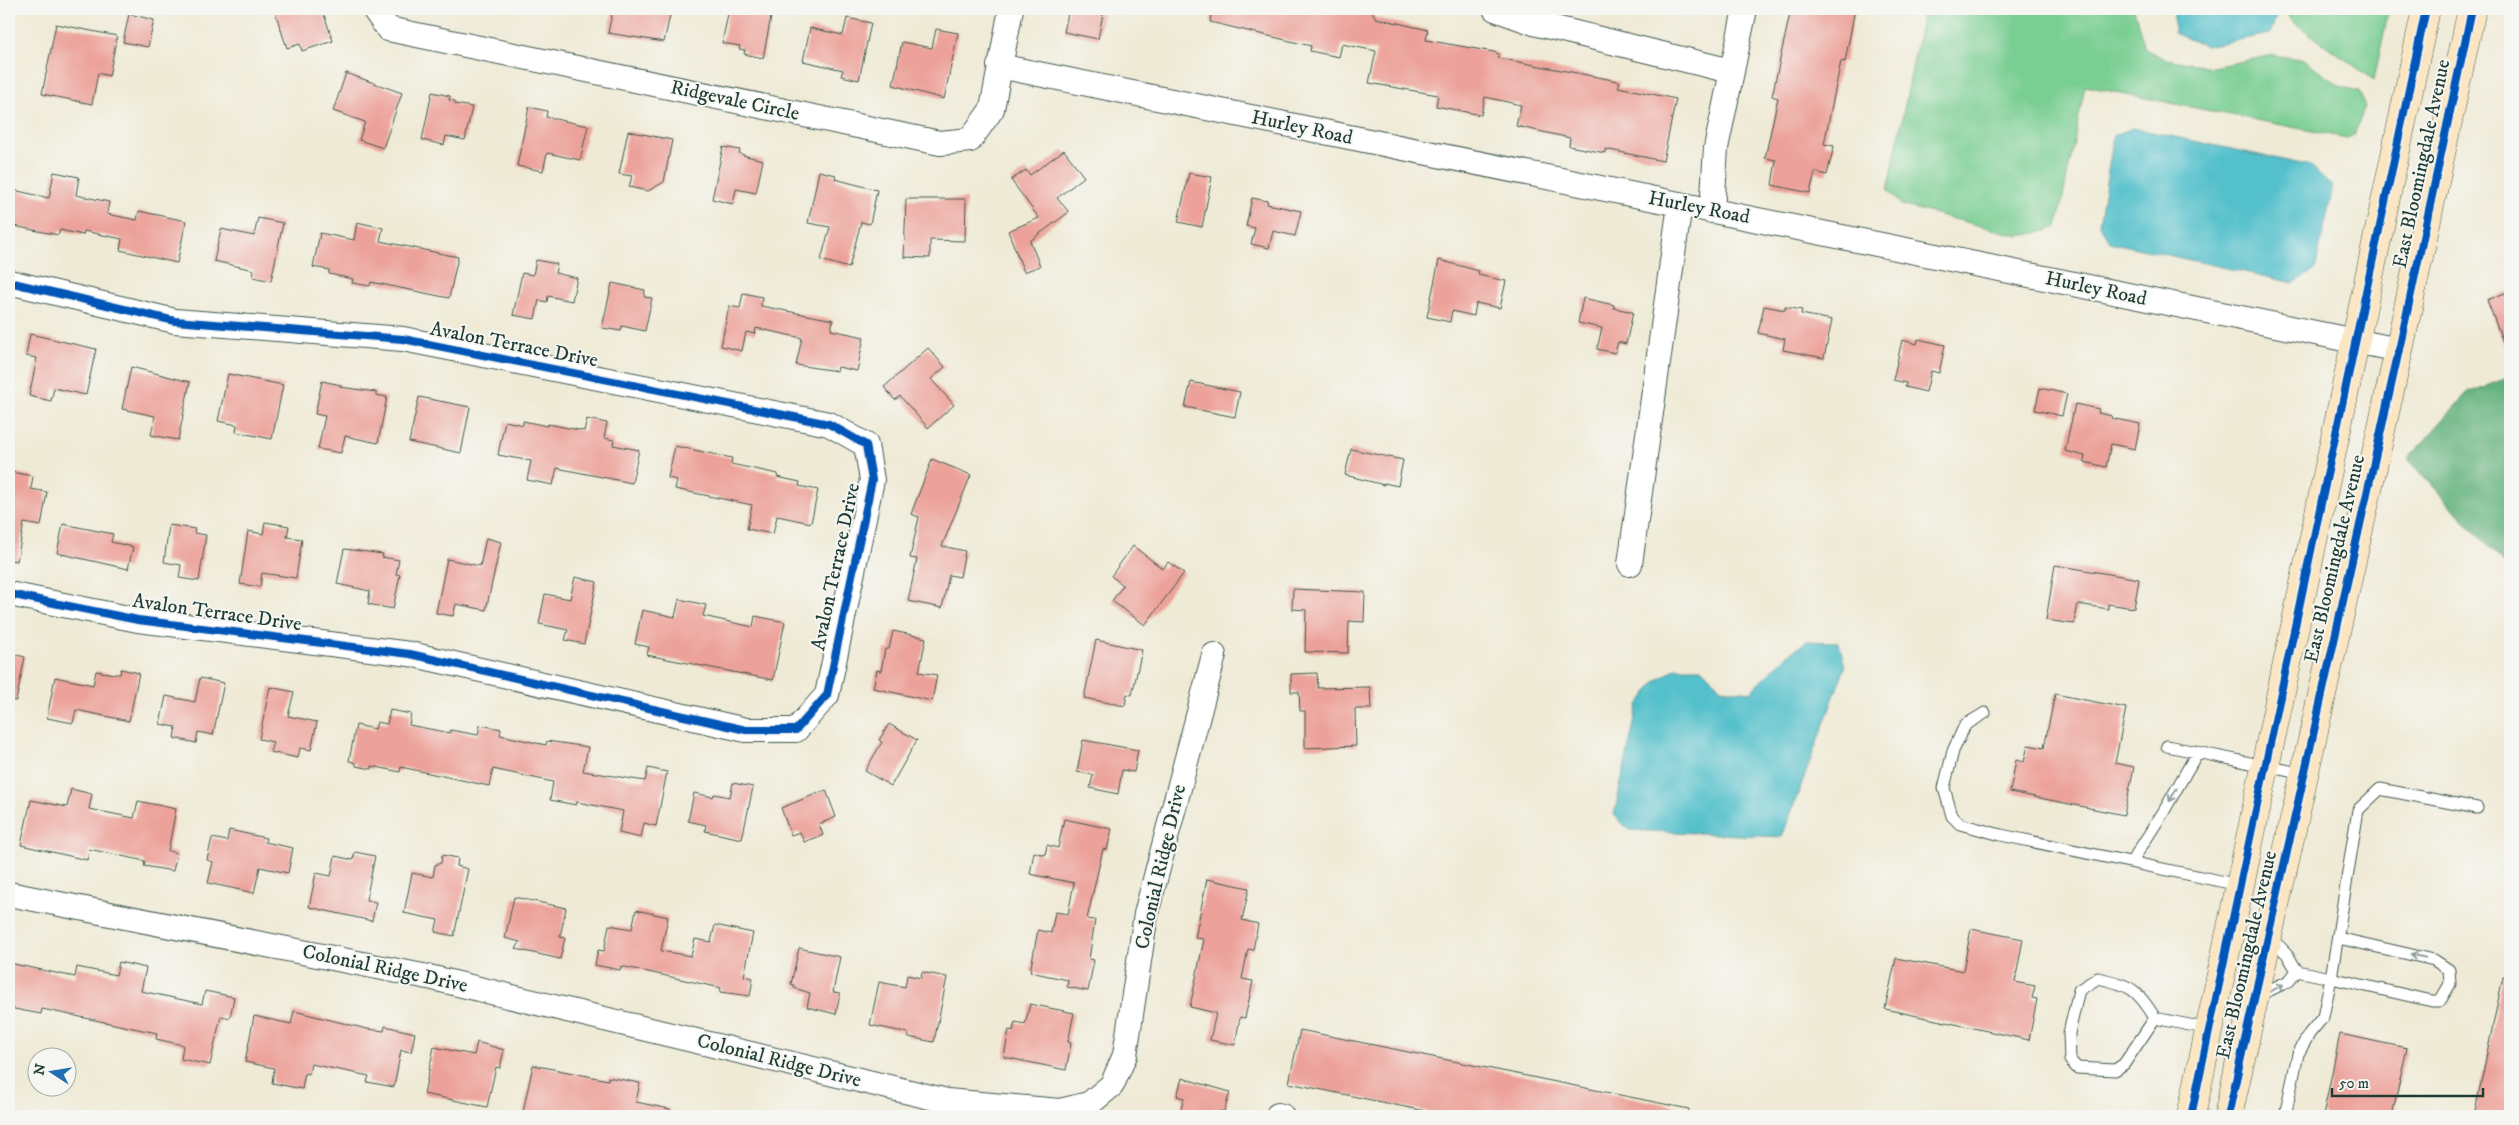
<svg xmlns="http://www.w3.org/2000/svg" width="2519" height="1125" font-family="'IM FELL DW Pica',serif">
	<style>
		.green { fill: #79ce92; stroke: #4c8663 }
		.forest { fill: #62b17c; stroke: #407758 }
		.water { fill: #53c0cb; stroke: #397e80 }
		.building { fill: #eca29a }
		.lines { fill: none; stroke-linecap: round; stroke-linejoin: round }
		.lane-casing { stroke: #3e574c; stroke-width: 13 }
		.street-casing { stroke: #3e574c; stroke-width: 26 }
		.secondary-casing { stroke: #3e574c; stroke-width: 29 }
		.lane { stroke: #fff; stroke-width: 11 }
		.street { stroke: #fff; stroke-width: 24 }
		.secondary { stroke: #fbe6c4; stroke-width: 28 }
		.cycleway-casing { stroke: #f6f6f2; stroke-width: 11 }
		.cycleway { stroke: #0057b8; stroke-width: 8 }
		.oneway { stroke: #8f9e9a }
		.labels { text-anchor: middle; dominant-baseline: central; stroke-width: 4; stroke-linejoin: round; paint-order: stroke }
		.street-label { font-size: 20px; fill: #1f3d34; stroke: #f6f6f2 }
	</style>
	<rect width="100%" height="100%" fill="#f6f6f2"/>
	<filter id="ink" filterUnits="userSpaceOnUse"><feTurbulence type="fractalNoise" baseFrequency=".02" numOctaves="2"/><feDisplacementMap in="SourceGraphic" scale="10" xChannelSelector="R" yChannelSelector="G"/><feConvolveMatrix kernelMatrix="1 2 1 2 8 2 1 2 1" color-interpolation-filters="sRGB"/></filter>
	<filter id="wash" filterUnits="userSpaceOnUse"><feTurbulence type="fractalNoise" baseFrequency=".0096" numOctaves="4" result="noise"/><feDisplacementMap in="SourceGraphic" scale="20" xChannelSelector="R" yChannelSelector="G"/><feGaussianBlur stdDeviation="1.12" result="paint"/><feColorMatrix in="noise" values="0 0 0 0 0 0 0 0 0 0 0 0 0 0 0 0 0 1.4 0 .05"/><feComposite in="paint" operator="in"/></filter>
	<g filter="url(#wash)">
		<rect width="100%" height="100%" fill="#efead5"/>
		<path class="green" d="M1924,9h210l11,40 21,10 46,8 62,-12 31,5 35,26 19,5 6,16 -11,28 -7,3 -262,-52 -28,141 -11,4 -27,5 -118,-31 -13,-15z
			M2288,9h101l-15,71 -82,-59 -4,-5z"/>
		<path class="forest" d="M2510,377v193l-102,-111 59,-66z"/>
		<path class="water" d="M2174,9h105l-9,25 -64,12 -32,-13z
			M2133,128l178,38 22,21 -18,83 -21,13 -185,-41 -10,-18 15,-89z
			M1807,641l32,1 6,25 -63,170 -153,-7 -15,-15 24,-110 18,-24 20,-13h26l19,20 29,4 34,-34z"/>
		<g id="blocks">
			<path class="building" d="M274,9h48l11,32 -31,10 -2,-7 -13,4z
				M613,9h48l10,2 -7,31 -56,-9z
				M729,9l21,5 1,-5 21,3 -9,46 -19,-4 1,-4 -6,-1 1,-3 -18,-3z
				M1069,9h35l-6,30 -34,-7z
				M1212,9h158l6,9 52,12 -2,10 68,12 5,2 -1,4 110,21 12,3 -2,5 58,12 -13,62 -58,-12v4l-36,-7 1,-8 -54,-12 5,-21 -36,-8 -4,18 -45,-9 2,-11 -69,-12 7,-32 -34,-7 -3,13 -29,-6 1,-5 -101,-24z
				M1791,9h64l-10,53 -4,-1 -17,83 10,2 -7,29 -12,-3 -5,21 -38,-8 4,-25 -11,-2 13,-60 -6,-2z
				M129,14l25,6 -6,27 -25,-5z
				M847,18l24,5 -12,57 -18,-4 2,-6 -40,-9 7,-33 33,7z
				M56,24l61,12 -8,40 -11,-3 -6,31 -50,-10z
				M936,29l22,4 -14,66 -51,-14 9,-43 30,6z
				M346,73l56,20 -19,55 -24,-8 6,-18 -32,-11z
				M432,92l18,4 -1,4 6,1v3l17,3 -7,33 -19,-4 -2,9 -22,-5z
				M529,107l18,4 -1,6 42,9 -8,34 -33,-7 -4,18 -26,-5z
				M628,131l44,9 -8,42 -16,9 -19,-4 3,-11 -13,-2z
				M723,147l17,3 -1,3 7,3 17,4 -7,33 -20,-4 -3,15 -21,-5z
				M1064,150l20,27 -27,21 12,14 -39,29 10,25 -16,6 -16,-41 31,-13 -28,-38 15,-10 4,5z
				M819,171l17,4 -1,4 42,11 -7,34 -9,-2 -12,46 -28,-8 9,-33 -22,-4z
				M54,172l25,5 -3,18 33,7 -2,12 30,6 2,-9 47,10 -9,42 -57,-13 2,-11 -38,-8 -1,4 -23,-5 -2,5 -49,-10v-36l40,9z
				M1189,173l23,4 -10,50 -24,-5z
				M1252,198l16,3 -1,3 34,7 -6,25 -22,-5 -4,17 -18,-4 4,-16 -9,-2z
				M906,199h60l-1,42 -35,-1v18l-26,-1z
				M258,218l25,5 -12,58 -18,-4 1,-7 -40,-9 7,-32 33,7z
				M357,222l26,6 -3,13 78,16 -9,41 -78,-16 -1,4 -18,-3 1,-4 -24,-5v-4l-16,-3 7,-34 34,7z
				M536,260l21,4 -2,9 22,5 -5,23 -24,-5 -1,6 -8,-2 -4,19 -22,-4 9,-42 11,2z
				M1439,260l40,11 -1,4 28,6 -6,27 -24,-5 -2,13 -22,-5 -2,11 -23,-5z
				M612,283l33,7 -1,7 8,1 -7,33 -23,-5 -1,5 -19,-3z
				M2510,291v67h-1l-22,-58z
				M743,293l19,4 -1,9 72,14 -2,10 33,7 -7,34 -19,-4 -1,4 -41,-6 6,-27 -46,-10 -1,6 -9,-2 -4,19 -21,-5 8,-40 11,2z
				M1583,298l31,7v3l19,4 -7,32 -8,-2 -3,11 -18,-4 5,-21 -24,-5z
				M1764,306l21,4v-3l17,3 -1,4 31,6 -8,38 -41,-8 2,-11 -27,-6z
				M30,334l66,15 -10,46 -32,-7 -3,13 -22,-5 8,-38 -11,-2z
				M1918,339l27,6 -6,28 -8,-2 -5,21 -21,-5 1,-4 -13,-3 9,-40 15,4z
				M928,348l17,19 -14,12 23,26 -26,23 -28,-32 -5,4 -11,-13z
				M131,367l59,15 -12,58 -27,-5 4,-19 -33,-7z
				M228,374l55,11 -11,54 -36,-7 1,-7 -19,-4z
				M322,381l19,4 -1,2 36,5v3l11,2 -9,46 -33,-7 -4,17 -23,-4 7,-33 -10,-2z
				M1191,382l49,10 -5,25 -50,-10z
				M2040,388l27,6 -5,22 -27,-6z
				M419,397l51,10 -9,46 -52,-11z
				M2075,404l24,5 -1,4 14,3 -1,2 29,6 -5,25 -24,-5 -5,23 -22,-5 1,-6 -20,-5z
				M587,419l20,4 -3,15 10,2 -1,5 26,5 -7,33 -75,-15 -4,17 -26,-5 4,-19 -33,-6 7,-34 18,4v-4l24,5 1,-2 36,7z
				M675,446l57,12 -1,6 47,10 -1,3 23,5 -1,4 19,4 -7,33 -34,-7 -4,18 -26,-5 5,-24 -77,-16 2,-9 -9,-2z
				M1351,449l52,11 -5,26 -14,-3v2l-39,-10z
				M932,459l39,16 -29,71 23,5 -5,26 -11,-2 -7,33 -34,-7 9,-42 -7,-1 9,-41 -8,-3z
				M11,472l22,4 -2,13 16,3 -6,34 -17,-3 -7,38 -8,-1z
				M265,522l24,4 -2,11 15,2 -6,39 -34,-5 -2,14 -20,-3 8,-53 15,3z
				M63,524l50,10 -2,8 22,5 -5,22 -71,-16z
				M169,525l26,4 -1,4 12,2 -7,46 -20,-3 2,-13 -17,-3z
				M486,538l15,4 -15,68 -30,-6 -3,12 -17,-3 11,-54 33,7z
				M1133,546l30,23 5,-7 16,11 -39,52 -33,-24 11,-16 -12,-9z
				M344,549l39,5 -1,3 17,3 -3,14 4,1 -7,34 -25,-5 2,-13 -33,-7z
				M2055,565l84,14 -5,29 -26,-4v5l-30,-5 -4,20 -28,-4z
				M575,577l22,5 -13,62 -19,-4 3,-10 -29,-6 6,-30 25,5z
				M1293,589l72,3 -1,30 -15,-1 -1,32 -43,-1 1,-42 -14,-1z
				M679,599l27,6 -3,11 50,11 2,-11 30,6 -12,58 -126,-25 2,-8 -14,-3 7,-34 33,7z
				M893,631l33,7 -7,34 18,3 -5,26 -59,-13 4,-18 4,1 4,-22h4z
				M1096,640l46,10 -10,45 -5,-1 -2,12 -41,-8z
				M9,653l16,4 -9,44 -7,-1z
				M121,669l18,4 -10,48 -53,-11 -3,13 -26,-5 8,-41 38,8 3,-14 18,3h6z
				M1317,673l1,15 52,-1 1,22h-16l1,37 -51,2v-37h-5l-1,-19h-8v-18z
				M200,678l24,5 -11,52 -15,-3 -2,11 -22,-5 2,-11 -16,-3 6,-28 29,6z
				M270,687l24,5 -6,24 29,6 -6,28 -11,-2 -2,10 -28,-6 3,-10 -14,-3z
				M2055,694l71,14 -11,55 19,4 -10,48 -114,-23 6,-32 8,2 4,-17 16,3z
				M390,710l21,4 -2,11 41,8v-3l28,5 2,-10 21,4 -1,6 46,10 1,-4 41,6 -5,24 62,10 3,-13 19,4 -11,54 -12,-3 -3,15 -22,-5 4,-22 -46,-9 -1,3 -26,-5 3,-18 -60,-13 -4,17 -88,-19 -1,5 -28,-6v3l-16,-3v-3l-7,-2 7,-36 19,4 2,-7 10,2z
				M889,724l28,16 -26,46 -26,-15 17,-29 -3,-2z
				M1083,740l55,10 -4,22 -12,-2 -4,24 -28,-6 3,-13 -16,-3z
				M733,783l20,4 -11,52 -37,-8 1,-6 -18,-4 6,-28 19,4 1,-3 16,3z
				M71,789l21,5 -3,15 45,9 4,-17 38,8 -8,42 9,2 -4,18 -29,-5 1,-5 -56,-12 -2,11 -66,-15 10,-45 36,7z
				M826,790l10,27 -17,7 4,11 -19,7 -4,-10 -9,3 -10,-27z
				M1064,819l48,10 -5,21 -4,-1 -16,70 8,1 -6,39 5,1 -6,31 -21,-4 1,-7 -38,-8 8,-42 13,3 4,-21 13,2 6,-31 -44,-9 4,-22 11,3 2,-10 11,3z
				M229,830l37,8 -1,4 28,6 -5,25 -28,-6 -6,26 -46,-10 5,-21 -6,-2 5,-22 15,3z
				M355,852l20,4 -9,44 10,2 -4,19 -63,-14 7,-34 15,3 4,-20 18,4z
				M442,855l16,3 -1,8 11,3 -14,67 -19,-4 3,-12 -34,-7 8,-40 21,4 2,-12 6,-2z
				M1207,879l42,9 -7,32 16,4 -5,26 -5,-1 -6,30 11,2 -8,37 -5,-1 -5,28 -25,-5 6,-27 -26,-6 14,-68 -9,-1z
				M514,897l52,11 -6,29 5,1 -5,21 -44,-10 4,-7 -15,-4z
				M636,910l32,7 -7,34 30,5 4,-17 16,3 4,-17 38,8 -9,43 9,2 -3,18 -30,-4 1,-4 -100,-22 -1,4 -25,-5 3,-15 6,1 5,-26 23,4z
				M1971,929l52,10 -8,43 20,4 -3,12 5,1 -8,41 -144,-31 11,-51 67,13z
				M799,948l41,9 -7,35 7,1 -4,21 -29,-7 3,-14 -16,-5v-3l-3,-1z
				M119,962l27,6 -5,23 61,13 3,-13 29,6 -4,21 -9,-2 -11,49 -29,-6 2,-14 -27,-6 1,-6 -115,-24 -1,5 -32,-6v-45l66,14 2,-10 39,8z
				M922,972l25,5 -13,65 -26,-5v-4l-38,-8 9,-43 26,5 2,-12 14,3z
				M2503,977h7v139h-36z
				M1030,1004l44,9 -6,29 3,1 -5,27 -62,-13 5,-27 4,1 2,-9 10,2z
				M294,1011l73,18 17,2 1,-5 30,7 -4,19 -10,-2 -7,37 -27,-5 2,-6 -58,-12 -2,10 -4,-1 -3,16 -30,-6 2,-15 -29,-6 9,-46 37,8z
				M1300,1030l389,79 -1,7h-239l-160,-33z
				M2340,1034l67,14 -15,68h-69z
				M477,1042l27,8 -4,18 -4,-1 -9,40 -63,-13 10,-47 40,8z
				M533,1065l75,15v-3l32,6 -4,19 34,7v7h-125l-22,-4z
				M1182,1078l48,14 -6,20 -4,-1 -1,5h-40l5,-18 -7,-2z"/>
		</g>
	</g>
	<g filter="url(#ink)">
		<use href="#blocks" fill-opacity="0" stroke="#3e574c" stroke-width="1"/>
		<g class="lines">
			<defs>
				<path id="lane" d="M1985,713l-20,12 -12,26 -9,37 8,28 8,8 41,11 238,50
					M2167,746l137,28
					M2132,861l32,-50 33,-58
					M2269,936l18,18 10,17 34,7 -8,39 -14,17 -11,20 -13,62
					M2338,938l96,22 15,10 1,14 -10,17h-8l-101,-23 27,-168 22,-21 97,19
					M2257,996l32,-15 8,-10
					M2155,1018l-31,46 -9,6 -38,-2 -7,-8 -1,-27 10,-43 19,-12c33,7 39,11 57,40l54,11"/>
				<path id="street" d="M374,9l14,20 552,114 30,-3 22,-31 19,-100
					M1495,9l39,14 197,48
					M999,66l1400,284
					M1712,211l4,-63 29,-139
					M9,282l166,39 228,18 426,85 37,21 6,35 -45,215 -31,35h-50l-336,-76 -272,-34 -129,-26
					M1630,564l50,-360
					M9,894l424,84 514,123 113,10 29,-7 23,-19 13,-30 21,-141 68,-259
					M1278,1115l4,1"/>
				<path id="secondary" d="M2191,1116l235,-1107
					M2228,1116l171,-766 73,-341"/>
			</defs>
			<use href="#lane" class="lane-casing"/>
			<use href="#street" class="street-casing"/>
			<use href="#secondary" class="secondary-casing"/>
			<use href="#lane" class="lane"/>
			<use href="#street" class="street"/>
			<use href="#secondary" class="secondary"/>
			<defs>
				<path id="cycleway" d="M9,282l166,39 228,18 426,85 37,21 6,35 -45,215 -31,35h-50l-336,-76 -272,-34 -129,-26
					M2191,1116l235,-1107
					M2228,1116l171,-766 73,-341"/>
			</defs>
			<use href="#cycleway" class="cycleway-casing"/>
			<use href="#cycleway" class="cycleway"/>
		</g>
		<defs><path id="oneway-shaft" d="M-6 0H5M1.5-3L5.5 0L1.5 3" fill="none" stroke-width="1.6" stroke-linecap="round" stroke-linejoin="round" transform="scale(1.25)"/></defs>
		<g class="oneway">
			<use href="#oneway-shaft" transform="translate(2173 795) rotate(119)"/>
			<use href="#oneway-shaft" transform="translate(2418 956) rotate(-167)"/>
			<use href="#oneway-shaft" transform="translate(2277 988) rotate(-29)"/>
		</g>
	</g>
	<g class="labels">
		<g class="street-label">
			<text transform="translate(735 101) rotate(12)">Ridgevale Circle</text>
			<text transform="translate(1302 128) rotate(12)">Hurley Road</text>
			<text transform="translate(2422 164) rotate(-78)">East Bloomingdale Avenue</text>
			<text transform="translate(1699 208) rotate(11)">Hurley Road</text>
			<text transform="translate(2096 289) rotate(12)">Hurley Road</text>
			<text transform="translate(514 345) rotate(11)">Avalon Terrace Drive</text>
			<text transform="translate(2335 559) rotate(-77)">East Bloomingdale Avenue</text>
			<text transform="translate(836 567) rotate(-78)">Avalon Terrace Drive</text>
			<text transform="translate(217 613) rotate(8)">Avalon Terrace Drive</text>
			<text transform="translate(1161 867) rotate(-77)">Colonial Ridge Drive</text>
			<text transform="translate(2247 955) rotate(-77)">East Bloomingdale Avenue</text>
			<text transform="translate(385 969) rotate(12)">Colonial Ridge Drive</text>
			<text transform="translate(779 1061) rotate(14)">Colonial Ridge Drive</text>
		</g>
	</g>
	<rect width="2519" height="1125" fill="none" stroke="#f6f6f2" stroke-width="30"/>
	<g transform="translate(52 1072) rotate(282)"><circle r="24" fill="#f6f6f2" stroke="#a0aca6"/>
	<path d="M0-4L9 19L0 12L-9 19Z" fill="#1f6fb2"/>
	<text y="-8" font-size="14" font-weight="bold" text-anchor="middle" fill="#1f3d34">N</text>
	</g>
	<path d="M2332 1088v8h151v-8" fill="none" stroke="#1f3d34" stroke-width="2.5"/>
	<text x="2339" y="1088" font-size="15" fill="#1f3d34" stroke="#f6f6f2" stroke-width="4" paint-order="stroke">50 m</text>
</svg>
